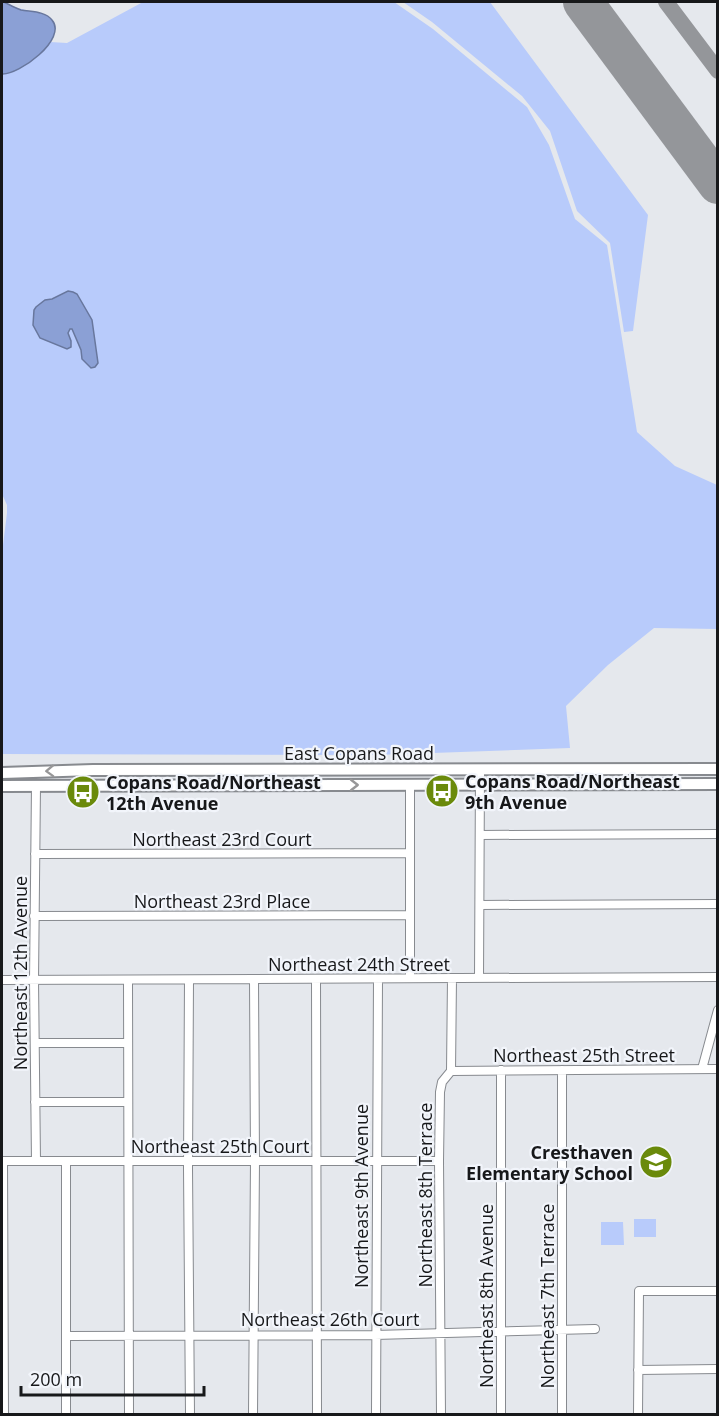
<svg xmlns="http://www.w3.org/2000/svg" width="719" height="1416" font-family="'Open Sans',sans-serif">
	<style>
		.green { fill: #b8cbfb }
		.water { fill: #8ba0d5; stroke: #68779d; stroke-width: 1.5 }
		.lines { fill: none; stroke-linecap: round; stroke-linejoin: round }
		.taxiway { stroke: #94969a; stroke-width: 16 }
		.runway { stroke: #94969a; stroke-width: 40 }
		.street-casing { stroke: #878a8f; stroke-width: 10 }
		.secondary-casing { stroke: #878a8f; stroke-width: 14 }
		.street { stroke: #fff; stroke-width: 8 }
		.secondary { stroke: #fff; stroke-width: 10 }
		.oneway { stroke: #979798 }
		.labels { text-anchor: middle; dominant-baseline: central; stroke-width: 4.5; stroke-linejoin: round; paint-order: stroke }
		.street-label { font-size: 18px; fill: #17181a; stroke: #f2f5fb }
		.poi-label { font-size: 18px; font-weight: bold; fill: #17181a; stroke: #f2f5fb; text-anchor: start }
	</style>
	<rect width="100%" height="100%" fill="#e5e8ed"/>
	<path class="green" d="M2,2h2c5,2 9,5 14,6 18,6 50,5 32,34l17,1 76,-41h251l39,27 94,78 22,38 26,74 32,26 30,187 38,34 42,19v144l-63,-1 -46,37 -42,41 4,42 -194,7 -374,-1v-201l5,-40v-8l-5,-11z
		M403,2h87l158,213 -15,116 -9,1 -14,-89 -33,-32 -27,-80 -28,-35 -90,-74z
		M634,1219h22v18h-22z
		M601,1222h22l1,23h-23z"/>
	<path class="water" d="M2,2h2c6,3 11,6 17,8 10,2 24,1 31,10 16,19 -33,55 -50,54z
		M68,291l5,1 4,2 15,26 6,43 -3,4 -4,1 -9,-9 -1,-9 -9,-21h-2l-2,4 3,8v6l-4,2 -27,-11 -7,-13 1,-15 2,-3 9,-7 7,-1z"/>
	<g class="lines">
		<path class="taxiway" d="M666,2l52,69"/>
		<path class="runway" d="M583,2l135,182"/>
		<defs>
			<path id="street" d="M480,835l238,-1
				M35,854l374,-1
				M480,905l238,-1
				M34,916l375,-1
				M410,978v-192
				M479,978l1,-208
				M316,979l1,435
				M2,980l716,-3
				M128,980l1,434
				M189,980l-1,188 2,246
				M35,1043h93
				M702,1069l16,-59
				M501,1070v344
				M451,1071l267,-2
				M35,1102h93
				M2,1161h437
				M3,1161l1,253
				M36,1161l-2,-181 2,-195
				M66,1161v253
				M66,1336l309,-1 220,-6
				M638,1370l80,-1
				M253,1414l2,-253 -1,-182
				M376,1414l2,-435
				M441,1414l-2,-253 1,-69 2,-10 9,-11 1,-93
				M562,1414v-344
				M638,1414l1,-123h79"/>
			<path id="secondary" d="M2,773l91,-3 625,-1
				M2,786l716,-2"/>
		</defs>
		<use href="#street" class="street-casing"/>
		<use href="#secondary" class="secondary-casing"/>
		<use href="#street" class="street"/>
		<use href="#secondary" class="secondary"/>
	</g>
	<defs><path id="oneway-chevron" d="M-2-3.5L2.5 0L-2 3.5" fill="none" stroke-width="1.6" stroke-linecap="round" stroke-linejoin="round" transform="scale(1.5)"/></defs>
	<g class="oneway">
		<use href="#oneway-chevron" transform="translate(50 771) rotate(178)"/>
		<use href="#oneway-chevron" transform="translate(354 785)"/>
	</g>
	<defs>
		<symbol id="bus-disc" viewBox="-11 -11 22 22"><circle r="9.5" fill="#6a8a0b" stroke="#f2f5fb"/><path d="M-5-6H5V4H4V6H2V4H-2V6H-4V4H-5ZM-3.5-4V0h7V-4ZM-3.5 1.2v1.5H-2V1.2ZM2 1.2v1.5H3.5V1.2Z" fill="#fff"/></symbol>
		<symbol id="school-disc" viewBox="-11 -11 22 22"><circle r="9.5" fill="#6a8a0b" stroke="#f2f5fb"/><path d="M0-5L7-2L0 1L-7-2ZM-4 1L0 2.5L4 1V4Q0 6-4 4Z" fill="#fff"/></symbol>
	</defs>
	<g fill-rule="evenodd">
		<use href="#bus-disc" x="423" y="772" width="38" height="38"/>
		<use href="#bus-disc" x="64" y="773" width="38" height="38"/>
		<use href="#school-disc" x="637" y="1143" width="38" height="38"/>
	</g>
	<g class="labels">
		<g class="street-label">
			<text x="359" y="753">East Copans Road</text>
			<text x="222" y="839">Northeast 23rd Court</text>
			<text x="222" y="901">Northeast 23rd Place</text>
			<text x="359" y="964">Northeast 24th Street</text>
			<text transform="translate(20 973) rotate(-90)">Northeast 12th Avenue</text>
			<text x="584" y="1055">Northeast 25th Street</text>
			<text x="220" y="1146">Northeast 25th Court</text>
			<text transform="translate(425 1195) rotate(-90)">Northeast 8th Terrace</text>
			<text transform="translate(361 1196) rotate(-90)">Northeast 9th Avenue</text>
			<text transform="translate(486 1296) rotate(-90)">Northeast 8th Avenue</text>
			<text transform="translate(547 1296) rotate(-90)">Northeast 7th Terrace</text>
			<text x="330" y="1319">Northeast 26th Court</text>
		</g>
		<g class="poi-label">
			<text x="465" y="781">Copans Road/Northeast<tspan x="465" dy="21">9th Avenue</tspan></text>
			<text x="106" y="782">Copans Road/Northeast<tspan x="106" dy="21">12th Avenue</tspan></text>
			<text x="633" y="1152" text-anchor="end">Cresthaven<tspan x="633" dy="21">Elementary School</tspan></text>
		</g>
	</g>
	<rect width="719" height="1416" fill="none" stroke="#17181a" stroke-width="6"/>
	<path d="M21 1386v9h183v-9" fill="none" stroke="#17181a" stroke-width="3"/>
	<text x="30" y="1386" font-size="18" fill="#17181a" stroke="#f2f5fb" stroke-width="4.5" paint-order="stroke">200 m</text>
</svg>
